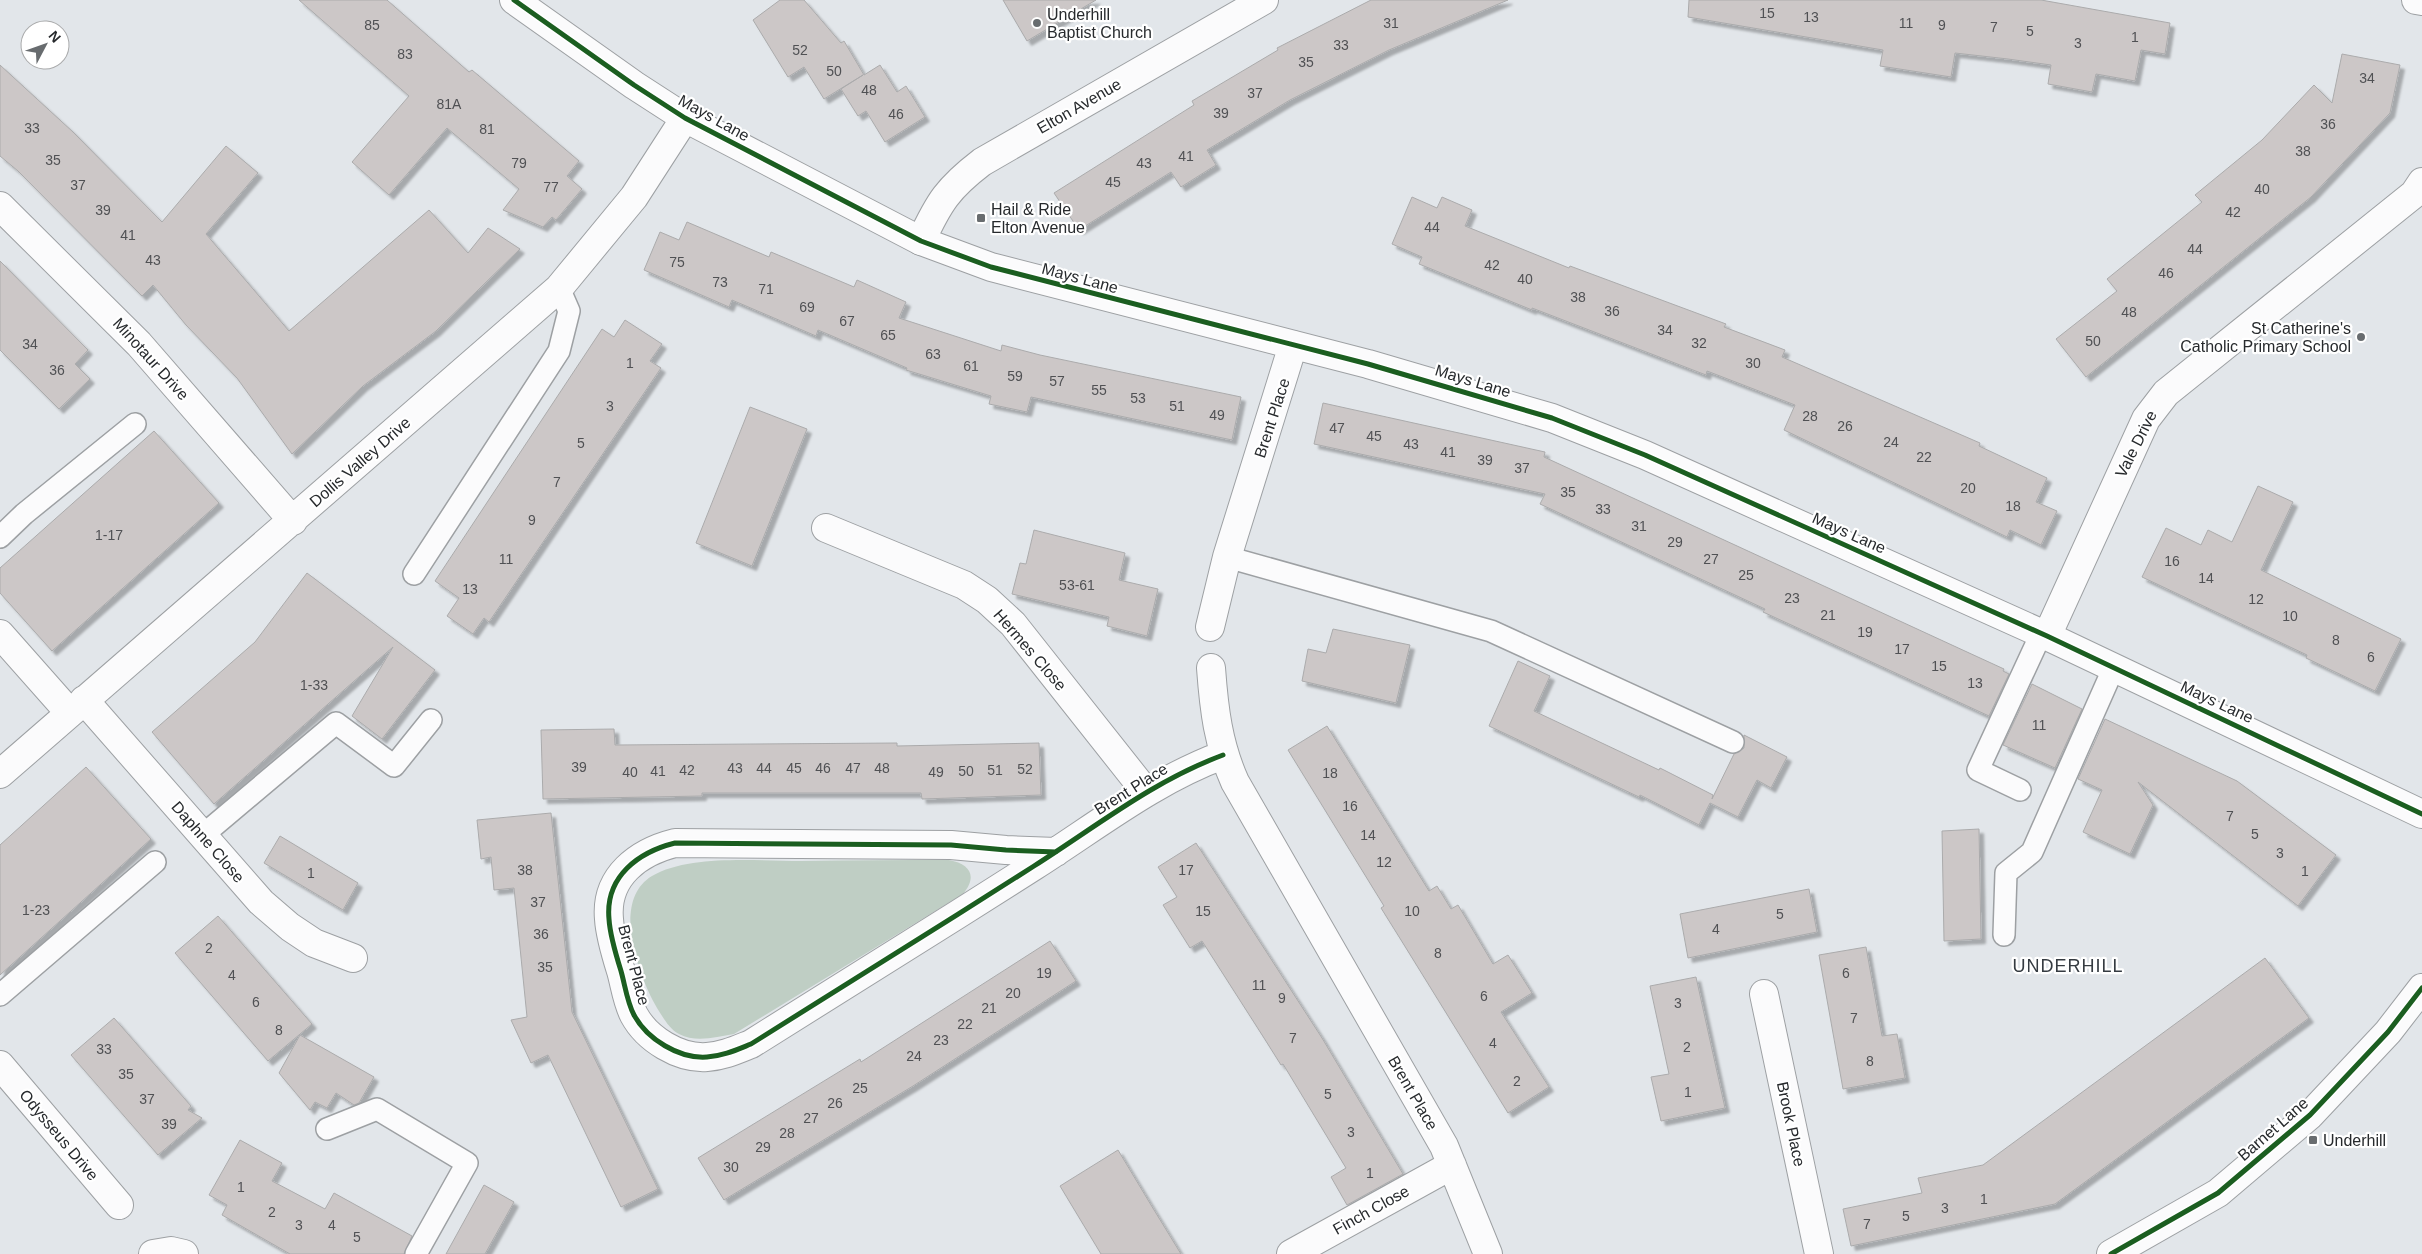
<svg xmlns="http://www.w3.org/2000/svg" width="2422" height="1254" font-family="Arial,sans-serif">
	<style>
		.green { fill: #bfcec4 }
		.building { fill: #ccc7c7; stroke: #ababac; filter: url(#shadow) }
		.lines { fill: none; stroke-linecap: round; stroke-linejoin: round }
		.service-casing { stroke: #9da0a3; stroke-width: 24 }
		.minor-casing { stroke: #9da0a3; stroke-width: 30 }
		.tertiary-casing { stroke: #9da0a3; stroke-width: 30 }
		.service { stroke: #fbfbfc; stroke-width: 21 }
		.minor { stroke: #fbfbfc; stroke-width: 28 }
		.tertiary { stroke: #fbfbfc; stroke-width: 28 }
		.cycleway-casing { stroke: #fff; stroke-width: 8 }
		.cycleway { stroke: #1b5e20; stroke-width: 5 }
		.poi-dot { fill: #686c6f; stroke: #fff; stroke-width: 2 }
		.labels { text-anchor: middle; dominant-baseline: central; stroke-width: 4.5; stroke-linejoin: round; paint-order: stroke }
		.number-label { font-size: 14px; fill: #505154 }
		.poi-label { font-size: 16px; fill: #272a2d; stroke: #fff; text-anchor: start }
		.street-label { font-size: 16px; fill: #272a2d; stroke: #fff }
		.neighbourhood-label { font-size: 18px; letter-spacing: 1px; fill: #353b41; stroke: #fff }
	</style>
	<defs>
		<filter id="shadow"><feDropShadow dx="4.5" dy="4.5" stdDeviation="1" flood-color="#0004"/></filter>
	</defs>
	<rect width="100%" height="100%" fill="#e2e6ea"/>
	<path class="green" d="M949,860c21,4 29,16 14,34l-229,140c-18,3 -38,9 -55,0 -10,-5 -16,-17 -22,-26 -18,-31 -47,-107 -5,-132 37,-22 106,-15 149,-15 50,-1 99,-1 148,-1z"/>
	<path class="building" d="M299,0h88l82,72 3,-2 107,91 -12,15 15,13 -26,31 -4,-3 -9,10 -40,-17 16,-21 -72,-61 -58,67 -37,-33 57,-66z
		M780,0h24l37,43 3,-2 20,34 16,-10 17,27 9,-6 19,31 -40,25 -19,-31 -8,5 -17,-27 22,-14 -39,24 -20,-32 -16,10 -35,-57z
		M1003,0h93l-69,41z
		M1371,0h137l-119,50 -99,50 -83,50 9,15 -35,22 -10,-15 -92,58 -25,-37 140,-88 -2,-4 86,-51 -1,-2z
		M1689,0h352l129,23 -5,31 -24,-4 -6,31 -39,-7 -4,18 -44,-8 3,-19 -43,-6 -53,-6 -4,24 -71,-11 3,-16 -195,-33z
		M2342,54l58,11 -10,48 -79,84 -225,180 -30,-38 61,-48 -10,-12 95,-77 -7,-7 67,-55 52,-55 18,18z
		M0,65l73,67 89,90 64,-76 32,27 -52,61 83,97 140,-121 39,43 20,-25 32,21 -84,82 -73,55 -71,68 -55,-76 -51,-53 -33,-40 -11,11 -124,-125 -18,-15z
		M1412,197l25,11 5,-11 30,13 -7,16 104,42 1,-2 156,58 -2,3 61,23 -3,7 198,86 -1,3 68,32 -11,24 21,9 -16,34 -31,-15 -3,7 -223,-107 11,-25 -88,-34 -1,4 -174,-67v2l-113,-46 3,-7 -30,-13z
		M687,222l82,35 2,-5 83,35 3,-7 49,22 -7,16 102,33 1,-6 38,10 201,42 -9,43 -201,-43 -4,15 -38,-8 2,-8 -85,-26 1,-2 -89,-38 -2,6 -84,-36 -3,7 -85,-37 16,-38 19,8z
		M0,261l88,89 -13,14 15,15 -31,30 -59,-59z
		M625,320l37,24 -12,17 11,7 -172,254 -5,-4 -11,16 -26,-18 12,-18 -24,-17 167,-252 12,8z
		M1323,403l222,49 -1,5 423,195 37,17 -1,2 6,3 -20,42 -226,-104 2,-3 -225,-105 5,-10 -231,-50z
		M750,407l57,22 -55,137 -56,-23z
		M154,431l65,72 -167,148 -52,-58v-25z
		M2258,486l35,16 -32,68 140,69 -26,52 -69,-33 1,-3 -165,-78 24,-49 35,17 7,-15 24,12z
		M1034,530l91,23 -6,27 39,9 -11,47 -40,-10 2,-9 -97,-23 8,-31 6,1z
		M307,573l128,97 -53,69 -30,-23 41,-69 -179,157 -62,-72 103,-90z
		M1333,629l77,16 -14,58 -94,-22 6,-32 18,4z
		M1518,661l32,15 -16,35 125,59 1,-2 53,27 -1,4 22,-45 10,-6v-13l43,22 -16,31 -14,-8 -19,37 -28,-14 -11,22 -59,-30 -1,2 -150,-71z
		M2032,684l50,25 -27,59 -52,-23z
		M2105,719l132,62 99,74 -38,51 -160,-124 15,23 -23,49 -47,-22 19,-42 -24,-11z
		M1327,726l102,165 8,-5 14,23 7,-4 35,59 15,-9 24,38 -31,19 48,75 -41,26 -107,-173 -20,-32 3,-2 -96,-156z
		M614,729l1,16 282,-2v3l142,-3 2,52 -119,4 -1,-6h-219v3l-159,3 -2,-69z
		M86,767l65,72 -151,136v-130z
		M551,813l21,199 86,177 -37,18 -73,-152 -17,8 -20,-43 16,-3 -13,-129 -20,2 -3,-33 -10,2 -4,-39z
		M1979,829l2,110 -37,2 -2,-110z
		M280,836l78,47 -15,27 -79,-47z
		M1196,843l126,195 81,136 -56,31 -16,-28 15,-9 -63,-104 -2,1 -17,-27 -62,-97 -12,7 -27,-43 14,-8 -19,-30z
		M1809,889l8,43 -129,26 -8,-44z
		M218,916l94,108 -44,37 -93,-108z
		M1050,941l26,40 -163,105 -189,114 -26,-42 162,-99 1,3z
		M1866,947l16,89 15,-2 8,44 -62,11 -24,-134z
		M2265,958l44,60 -254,186 -204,42 -8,-37 79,-16 -4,-15 65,-13z
		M1696,977l29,131 -64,13 -10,-44 18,-3 -19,-88z
		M114,1018l77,88 -3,4 14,8 -44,37 -87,-100z
		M300,1035l74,42 -15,26 -5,2 -18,-12 -9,15 -12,-6 -5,8 -31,-37z
		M240,1140l42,23 -10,18 53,28 9,-16 78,43 -8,18h-114l-68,-39 5,-10 -18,-10z
		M1118,1150l33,55 30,49h-80l-41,-68z
		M484,1185l30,17 -29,52h-39z"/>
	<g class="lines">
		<defs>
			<path id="service" d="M0,537l24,-23 111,-90
				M1227,557l264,74 242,111
				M414,574l145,-223 10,-40 -10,-23
				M2020,790l-42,-20 63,-136
				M203,835l133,-112 58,43 37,-46
				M2004,935l2,-62 26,-21 82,-185
				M0,995l155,-133
				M327,1129l50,-20 90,54 -51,91"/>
			<path id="minor" d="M2416,0l6,1
				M0,206l139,138 154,177
				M921,241c18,-39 27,-53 61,-79l282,-162
				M826,528l138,57 23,15 26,24 133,168
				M1210,627l17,-70 66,-212
				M0,634l69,78
				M2047,636l99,-217 20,-26 248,-199 8,-12
				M1211,668c3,41 7,76 24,114l209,364 44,108
				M84,700l177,202 29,25 24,16 39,15
				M0,774l559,-486 75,-91 51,-79
				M1056,852l-50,-2 -55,-5 -276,-2c-36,9 -70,33 -66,76 1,17 7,36 12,52 4,14 6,31 13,44 13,24 45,44 73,42 16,-1 29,-7 44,-13 94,-59 189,-118 283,-178 63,-40 119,-85 189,-111
				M1764,994l55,260
				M0,1065l119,140
				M153,1254l18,-3 13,3
				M1291,1254l161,-89"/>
			<path id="tertiary" d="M514,0l120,85 51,33 236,123 70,26 377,97 184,54 93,37 402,181 375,178
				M2111,1254l107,-61 92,-78 78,-83 34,-44"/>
		</defs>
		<use href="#service" class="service-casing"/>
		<use href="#minor" class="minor-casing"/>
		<use href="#tertiary" class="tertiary-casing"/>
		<use href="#service" class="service"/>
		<use href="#minor" class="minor"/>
		<use href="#tertiary" class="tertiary"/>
		<defs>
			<path id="cycleway" d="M514,0l120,85 51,33 236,123 70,26 377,97 184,54 93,37 402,181 375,178
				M1056,852l-50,-2 -55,-5 -276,-2c-36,9 -70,33 -66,76 1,17 7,36 12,52 4,14 6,31 13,44 13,24 45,44 73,42 16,-1 29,-7 44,-13 94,-59 189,-118 283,-178 63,-40 119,-85 189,-111
				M2111,1254l107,-61 92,-78 78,-83 34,-44"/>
		</defs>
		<use href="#cycleway" class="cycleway-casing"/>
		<use href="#cycleway" class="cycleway"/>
	</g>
	<g class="poi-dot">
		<circle cx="1037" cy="23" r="5"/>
		<rect x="976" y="213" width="10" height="10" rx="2.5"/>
		<circle cx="2361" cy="337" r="5"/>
		<rect x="2308" y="1135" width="10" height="10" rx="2.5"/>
	</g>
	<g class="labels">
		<g class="number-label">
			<text x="1767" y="13">15</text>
			<text x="1811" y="17">13</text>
			<text x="1391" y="23">31</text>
			<text x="1906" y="23">11</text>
			<text x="372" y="25">85</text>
			<text x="1942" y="25">9</text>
			<text x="1994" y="27">7</text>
			<text x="2030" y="31">5</text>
			<text x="2135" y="37">1</text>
			<text x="2078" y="43">3</text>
			<text x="1341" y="45">33</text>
			<text x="800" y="50">52</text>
			<text x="405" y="54">83</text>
			<text x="1306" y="62">35</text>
			<text x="834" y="71">50</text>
			<text x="2367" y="78">34</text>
			<text x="869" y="90">48</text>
			<text x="1255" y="93">37</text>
			<text x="449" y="104">81A</text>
			<text x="1221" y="113">39</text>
			<text x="896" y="114">46</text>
			<text x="2328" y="124">36</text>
			<text x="32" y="128">33</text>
			<text x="487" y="129">81</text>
			<text x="2303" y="151">38</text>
			<text x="1186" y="156">41</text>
			<text x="53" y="160">35</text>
			<text x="519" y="163">79</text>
			<text x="1144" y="163">43</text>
			<text x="1113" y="182">45</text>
			<text x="78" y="185">37</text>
			<text x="551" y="187">77</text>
			<text x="2262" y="189">40</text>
			<text x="103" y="210">39</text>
			<text x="2233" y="212">42</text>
			<text x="1432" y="227">44</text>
			<text x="128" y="235">41</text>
			<text x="2195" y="249">44</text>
			<text x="153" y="260">43</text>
			<text x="677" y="262">75</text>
			<text x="1492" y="265">42</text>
			<text x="2166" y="273">46</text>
			<text x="1525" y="279">40</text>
			<text x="720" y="282">73</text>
			<text x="766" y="289">71</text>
			<text x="1578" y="297">38</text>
			<text x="807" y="307">69</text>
			<text x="1612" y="311">36</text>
			<text x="2129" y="312">48</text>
			<text x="847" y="321">67</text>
			<text x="1665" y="330">34</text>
			<text x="888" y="335">65</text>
			<text x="2093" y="341">50</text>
			<text x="1699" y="343">32</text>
			<text x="30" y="344">34</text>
			<text x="933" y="354">63</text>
			<text x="630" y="363">1</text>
			<text x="1753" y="363">30</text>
			<text x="971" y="366">61</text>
			<text x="57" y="370">36</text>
			<text x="1015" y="376">59</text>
			<text x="1057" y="381">57</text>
			<text x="1099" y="390">55</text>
			<text x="1138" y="398">53</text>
			<text x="610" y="406">3</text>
			<text x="1177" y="406">51</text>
			<text x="1217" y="415">49</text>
			<text x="1810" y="416">28</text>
			<text x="1845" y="426">26</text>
			<text x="1337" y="428">47</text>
			<text x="1374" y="436">45</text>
			<text x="1891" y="442">24</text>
			<text x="581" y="443">5</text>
			<text x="1411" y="444">43</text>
			<text x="1448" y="452">41</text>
			<text x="1924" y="457">22</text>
			<text x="1485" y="460">39</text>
			<text x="1522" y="468">37</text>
			<text x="557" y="482">7</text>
			<text x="1968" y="488">20</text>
			<text x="1568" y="492">35</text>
			<text x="2013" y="506">18</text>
			<text x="1603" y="509">33</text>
			<text x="532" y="520">9</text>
			<text x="1639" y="526">31</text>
			<text x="109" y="535">1-17</text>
			<text x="1675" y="542">29</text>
			<text x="506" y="559">11</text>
			<text x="1711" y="559">27</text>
			<text x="2172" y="561">16</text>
			<text x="1746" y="575">25</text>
			<text x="2206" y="578">14</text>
			<text x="1077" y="585">53-61</text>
			<text x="470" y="589">13</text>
			<text x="1792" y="598">23</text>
			<text x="2256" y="599">12</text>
			<text x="1828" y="615">21</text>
			<text x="2290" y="616">10</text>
			<text x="1865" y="632">19</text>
			<text x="2336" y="640">8</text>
			<text x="1902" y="649">17</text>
			<text x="2371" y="657">6</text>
			<text x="1939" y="666">15</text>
			<text x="1975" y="683">13</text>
			<text x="314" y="685">1-33</text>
			<text x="2039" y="725">11</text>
			<text x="579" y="767">39</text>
			<text x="735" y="768">43</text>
			<text x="764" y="768">44</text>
			<text x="794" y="768">45</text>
			<text x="823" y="768">46</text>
			<text x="853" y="768">47</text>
			<text x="882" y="768">48</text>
			<text x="1025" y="769">52</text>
			<text x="687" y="770">42</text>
			<text x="995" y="770">51</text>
			<text x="658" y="771">41</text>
			<text x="966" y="771">50</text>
			<text x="630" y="772">40</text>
			<text x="936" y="772">49</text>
			<text x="1330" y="773">18</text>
			<text x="1350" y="806">16</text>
			<text x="2230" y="816">7</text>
			<text x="2255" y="834">5</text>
			<text x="1368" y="835">14</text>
			<text x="2280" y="853">3</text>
			<text x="1384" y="862">12</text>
			<text x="525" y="870">38</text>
			<text x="1186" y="870">17</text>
			<text x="2305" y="871">1</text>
			<text x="311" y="873">1</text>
			<text x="538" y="902">37</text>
			<text x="36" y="910">1-23</text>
			<text x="1203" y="911">15</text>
			<text x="1412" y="911">10</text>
			<text x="1780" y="914">5</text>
			<text x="1716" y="929">4</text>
			<text x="541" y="934">36</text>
			<text x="209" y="948">2</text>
			<text x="1438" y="953">8</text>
			<text x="545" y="967">35</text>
			<text x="1044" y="973">19</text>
			<text x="1846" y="973">6</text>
			<text x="232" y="975">4</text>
			<text x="1259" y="985">11</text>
			<text x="1013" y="993">20</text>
			<text x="1484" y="996">6</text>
			<text x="1282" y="998">9</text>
			<text x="256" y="1002">6</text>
			<text x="1678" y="1003">3</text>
			<text x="989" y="1008">21</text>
			<text x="1854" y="1018">7</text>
			<text x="965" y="1024">22</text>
			<text x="279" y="1030">8</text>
			<text x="1293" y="1038">7</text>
			<text x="941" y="1040">23</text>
			<text x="1493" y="1043">4</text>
			<text x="1687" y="1047">2</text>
			<text x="104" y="1049">33</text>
			<text x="914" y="1056">24</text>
			<text x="1870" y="1061">8</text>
			<text x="126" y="1074">35</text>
			<text x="1517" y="1081">2</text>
			<text x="860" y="1088">25</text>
			<text x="1688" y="1092">1</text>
			<text x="1328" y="1094">5</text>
			<text x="147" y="1099">37</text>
			<text x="835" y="1103">26</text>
			<text x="811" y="1118">27</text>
			<text x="169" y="1124">39</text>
			<text x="1351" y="1132">3</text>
			<text x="787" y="1133">28</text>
			<text x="763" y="1147">29</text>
			<text x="731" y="1167">30</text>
			<text x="1370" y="1173">1</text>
			<text x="241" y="1187">1</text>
			<text x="1984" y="1199">1</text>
			<text x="1945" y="1208">3</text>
			<text x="272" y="1212">2</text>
			<text x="1906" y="1216">5</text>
			<text x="1867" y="1224">7</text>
			<text x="299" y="1225">3</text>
			<text x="332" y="1225">4</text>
			<text x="357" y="1237">5</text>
		</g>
		<g class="poi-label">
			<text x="1047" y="14">Underhill<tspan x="1047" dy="18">Baptist Church</tspan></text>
			<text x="991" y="209">Hail &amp; Ride<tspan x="991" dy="18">Elton Avenue</tspan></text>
			<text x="2351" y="328" text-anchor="end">St Catherine's<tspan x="2351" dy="18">Catholic Primary School</tspan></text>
			<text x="2323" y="1140">Underhill</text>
		</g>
		<g class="street-label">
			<text transform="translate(1079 106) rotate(-30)">Elton Avenue</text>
			<text transform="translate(714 118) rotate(29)">Mays Lane</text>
			<text transform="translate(1080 278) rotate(15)">Mays Lane</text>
			<text transform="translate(151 359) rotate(48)">Minotaur Drive</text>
			<text transform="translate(1473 381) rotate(17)">Mays Lane</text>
			<text transform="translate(1272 418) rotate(-72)">Brent Place</text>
			<text transform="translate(2136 444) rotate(-63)">Vale Drive</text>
			<text transform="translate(360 462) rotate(-41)">Dollis Valley Drive</text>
			<text transform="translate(1849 533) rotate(24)">Mays Lane</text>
			<text transform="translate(1030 650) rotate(49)">Hermes Close</text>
			<text transform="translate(2217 702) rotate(25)">Mays Lane</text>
			<text transform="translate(1131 789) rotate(-32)">Brent Place</text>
			<text transform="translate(208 842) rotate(49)">Daphne Close</text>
			<text transform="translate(634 965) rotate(75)">Brent Place</text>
			<text transform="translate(1413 1093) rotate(60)">Brent Place</text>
			<text transform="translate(1791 1124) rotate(78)">Brook Place</text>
			<text transform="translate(2273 1129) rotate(-41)">Barnet Lane</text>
			<text transform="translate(59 1135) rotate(50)">Odysseus Drive</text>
			<text transform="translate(1371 1210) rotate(-29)">Finch Close</text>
		</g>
		<g class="neighbourhood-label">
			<text x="2068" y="966">UNDERHILL</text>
		</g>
	</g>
	<g transform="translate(45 45) rotate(49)"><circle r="24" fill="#ffffff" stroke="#a9aaab"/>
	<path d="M0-4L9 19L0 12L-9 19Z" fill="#686c6f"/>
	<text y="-8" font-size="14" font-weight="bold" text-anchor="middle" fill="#272a2d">N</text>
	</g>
</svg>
